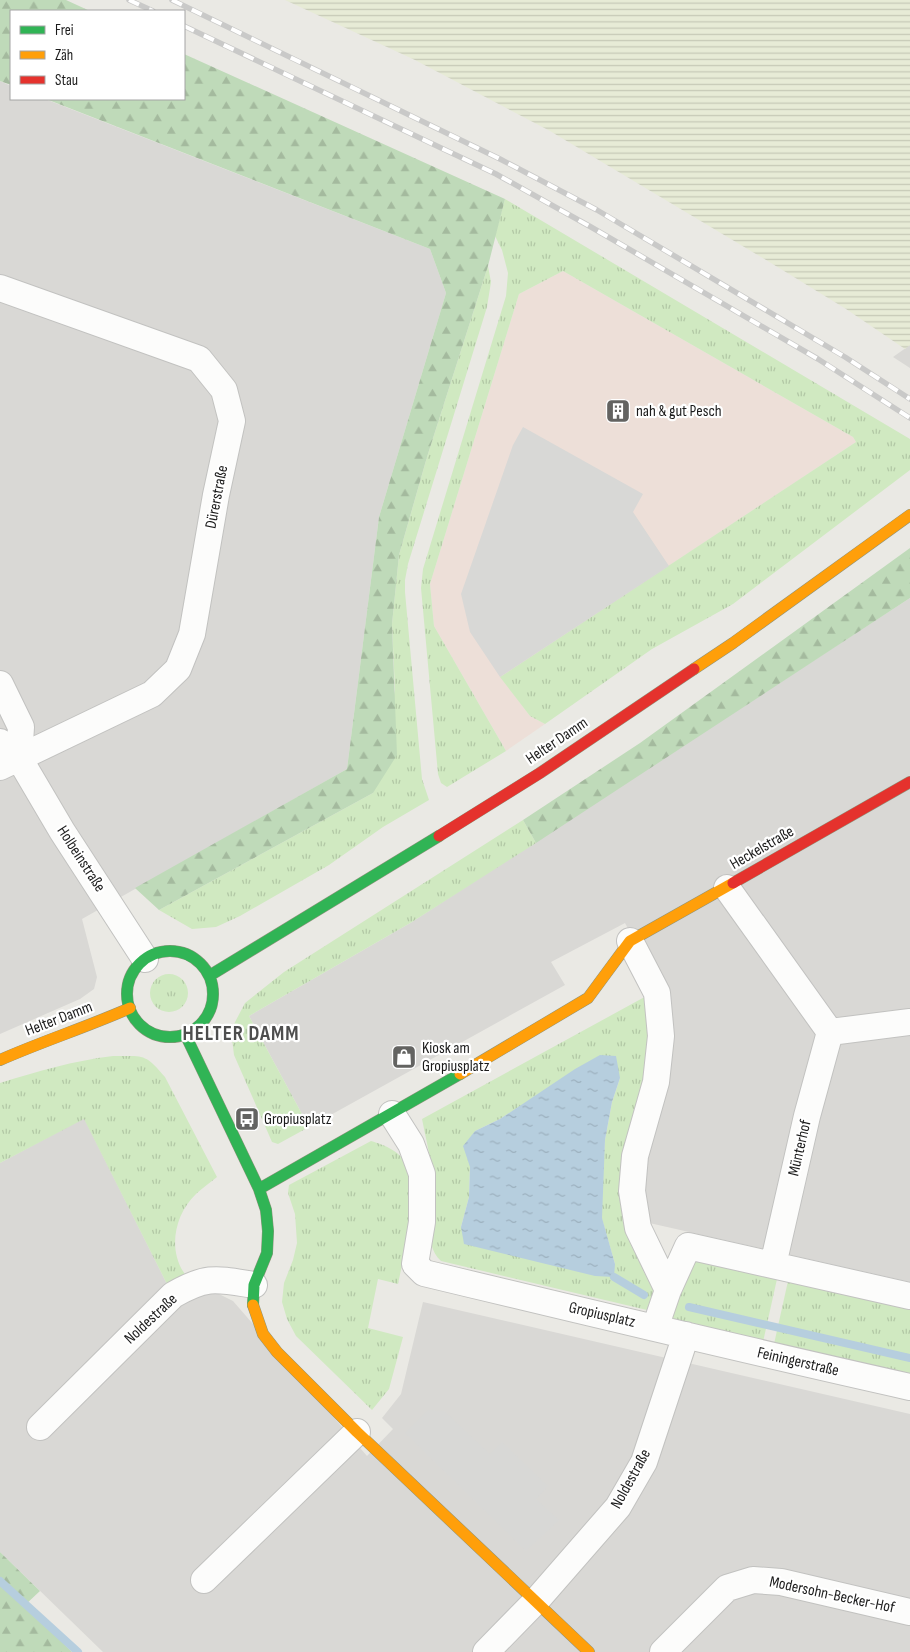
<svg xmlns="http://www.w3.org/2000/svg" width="910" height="1652" font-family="'Sofia Sans Condensed',sans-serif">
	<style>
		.residential { fill: #d9d8d5 }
		.commercial { fill: #eddfd8 }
		.farmland { fill: url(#farmland-rules) }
		.grass { fill: url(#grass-tufts); fill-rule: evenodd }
		.forest { fill: url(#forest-firs) }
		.parking { fill: #d8d8d6 }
		.water { fill: url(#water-ripples) }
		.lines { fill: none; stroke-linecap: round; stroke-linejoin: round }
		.stream { stroke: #b6cede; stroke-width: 8 }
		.street-casing { stroke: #c2c2c0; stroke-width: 28 }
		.fast-casing { stroke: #8e947c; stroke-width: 12 }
		.slow-casing { stroke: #8e947c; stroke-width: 12 }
		.jam-casing { stroke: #8e947c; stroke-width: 12 }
		.street { stroke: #fcfcfb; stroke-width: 26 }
		.fast { stroke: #30b455; stroke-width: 11 }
		.slow { stroke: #ff9f0a; stroke-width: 11 }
		.jam { stroke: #e5322d; stroke-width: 11 }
		.rail-casing { stroke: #c9c9c8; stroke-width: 5.5 }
		.rail { stroke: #fff; stroke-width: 4; stroke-dasharray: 11; stroke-linecap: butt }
		.labels { text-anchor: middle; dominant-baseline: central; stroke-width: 4.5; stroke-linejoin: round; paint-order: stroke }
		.poi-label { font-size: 16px; fill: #1b1b1b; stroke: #fff; text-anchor: start }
		.street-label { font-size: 16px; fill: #1b1b1b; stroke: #fff }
		.district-label { font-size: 21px; font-weight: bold; letter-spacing: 1px; fill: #4e4e4e; stroke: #fff }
	</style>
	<defs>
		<pattern id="farmland-rules" width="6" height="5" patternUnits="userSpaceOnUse" patternTransform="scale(1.25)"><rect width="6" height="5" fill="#e7ebd6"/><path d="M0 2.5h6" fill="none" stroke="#c6c9b7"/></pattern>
		<pattern id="grass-tufts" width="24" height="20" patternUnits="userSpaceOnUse" patternTransform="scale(1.25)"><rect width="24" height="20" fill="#d0e9c1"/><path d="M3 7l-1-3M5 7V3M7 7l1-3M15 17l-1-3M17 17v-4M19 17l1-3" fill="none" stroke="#b2c7a5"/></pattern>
		<pattern id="forest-firs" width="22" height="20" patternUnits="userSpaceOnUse" patternTransform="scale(1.25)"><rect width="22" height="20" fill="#bfdab9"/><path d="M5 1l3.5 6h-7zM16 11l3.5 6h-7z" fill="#a4ba9e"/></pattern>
		<pattern id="water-ripples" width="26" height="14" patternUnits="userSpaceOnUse" patternTransform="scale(1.25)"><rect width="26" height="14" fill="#b6cede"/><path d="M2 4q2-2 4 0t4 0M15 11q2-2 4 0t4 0" fill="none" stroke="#9cb0be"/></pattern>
	</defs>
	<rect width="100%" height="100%" fill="#eae9e4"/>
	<path class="residential" d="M0,81l11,5v13h34l385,150 16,44 -67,224 -32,252 -265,150 15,58 -3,12 -14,10 -80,35z
		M910,345v23l-17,-11z
		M910,598v684l-265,-60 -5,-30 23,-199 -38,-70 -74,39 14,23 -256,142 -60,-111 163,-94z
		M84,1118l86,172 49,4 14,7 134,155 26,-27 -11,-11 19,-24 22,-92 487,112v238h-807l-103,-100v-389z"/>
	<path class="commercial" d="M563,271l290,166 3,5 -355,235 29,39 15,8 -39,27 -72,-125 -4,-42 89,-290z"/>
	<path class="farmland" d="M285,0h625v345l-5,4 -59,-40 -75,-46 -221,-132 -135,-71z"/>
	<path class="grass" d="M505,199l405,240v31l-177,134 -81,45 -107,75 -15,-8 -30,-39 356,-235 -3,-5 -290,-166 -44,23 -89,290 4,42 72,125 -59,36 -6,-4 -3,-9 -17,-186 2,-19 83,-273 2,-23 -6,-23 -7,-14z
		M488,266l3,16 -4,25 -79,257 -3,16v12l17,187 7,21 -46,27 -54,38 -89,51 -24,11 -24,2 -33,-19 214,-117 22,-103 -3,-66 7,-69 28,-98z
		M523,820l13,23 -124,79 -163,94 60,111 -31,17 -6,-2 -38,-87 -2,-16 2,-15 11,-21 39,-31z
		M150 993a19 19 0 1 1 38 0a19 19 0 1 1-38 0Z
		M650,994l4,44 -26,117 28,130 -9,25 -206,-49c-22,-20 -7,-68 -10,-95 -2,-16 -6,-31 -9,-47zM620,1078l-8,24 -7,38 -3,41v38l13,45 -154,-37 8,-30 1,-30 5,-36 25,-12 36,-23z
		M113,1056c31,0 32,-3 52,21l52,100c-7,6 -15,11 -21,17 -23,22 -29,60 -8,84l-18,12 -86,-171 -84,44v-80c39,-12 72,-22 113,-27z
		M371,1141c14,4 31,11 37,26 10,26 -4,89 -10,117l-20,-5 -10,49 35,9 -14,52 -17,21 -76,-74 -9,-17 -5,-17 2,-19 9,-23 4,-17 -2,-29 -7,-21 1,-8z
		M700,1260l77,19 -14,63 -94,-22 24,-59z
		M788,1281l122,28v67l-136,-32z"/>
	<path class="forest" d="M0,0h66l24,11h-79v74l-11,-4z
		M184,54l321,145 -17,67 -61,191 -28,98 -7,69 5,131 -24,38 -214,117 -24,-22 212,-119 32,-252 67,-224 -16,-44 -384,-150h138z
		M910,548v50l-374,245 -13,-23 117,-77z
		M0,1552l40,39 -15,14 47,47h-72z"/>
	<path class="parking" d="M523,427l120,67 -10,18 36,54 -169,111 -30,-45 -9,-38 52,-149z
		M428,1410l16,1 46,43 12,-12 46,44 -12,13 23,21 -33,31 -121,-118z"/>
	<path class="water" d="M600,1055l16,1 4,22 -8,24 -7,38 -3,78 13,46 -1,13 -19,-1 -131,-32 -3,-17 8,-30 1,-30 -7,-21 12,-15 25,-12 75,-50z"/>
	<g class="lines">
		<path class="stream" d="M614,1277l30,18
			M689,1307l221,51
			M0,1581l78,71"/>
		<defs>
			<path id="street" d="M0,288l199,71 25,31 8,31 -16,74 -24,139 -14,35 -26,25 -152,73
				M0,684l21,43 -2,31 -19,-16
				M19,758l43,73 83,128
				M727,888l103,144
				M630,941l27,52 4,43 -5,46 -21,74 -3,35 6,37 30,62
				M830,1032l80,-10
				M392,1114l19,30 11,30v48l-7,42 9,9c162,39 324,78 486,114
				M773,1265l34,-149 23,-84
				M655,1328l13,-38 20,-44 222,50
				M40,1427l133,-132c34,-20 44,-16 81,-10
				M204,1580l153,-148
				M486,1652l50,-51 82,-94 26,-45 42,-127
				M663,1652l64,-64 26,-8 28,2 129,30"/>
			<path id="fast" d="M127 994a43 43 0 1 1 86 0a43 43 0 1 1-86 0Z
				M209,976l230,-140
				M185,1034l74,155 7,21 2,21 -1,22 -13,32 -1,20
				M259,1189l201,-115"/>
			<path id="slow" d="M694,669l39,-26 177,-128
				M0,1060c43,-19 87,-33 130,-52
				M460,1074l128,-76 42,-57 103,-58
				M253,1305l10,29 14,18 80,80 232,220"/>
			<path id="jam" d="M439,836l101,-63 154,-104
				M733,883l177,-101"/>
		</defs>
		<use href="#street" class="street-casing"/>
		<use href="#fast" class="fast-casing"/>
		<use href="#slow" class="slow-casing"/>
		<use href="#jam" class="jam-casing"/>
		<use href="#street" class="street"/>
		<use href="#fast" class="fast"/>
		<use href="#slow" class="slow"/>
		<use href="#jam" class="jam"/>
		<defs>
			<path id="rail" d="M129,0l24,11
				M172,0l328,159 97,51 248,147 65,42
				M184,26l312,148 95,53 227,132 92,59"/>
		</defs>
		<use href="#rail" class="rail-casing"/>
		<use href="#rail" class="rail"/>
	</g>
	<defs>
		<symbol id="building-square" viewBox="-11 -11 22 22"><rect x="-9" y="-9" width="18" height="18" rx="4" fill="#636361" stroke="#fff"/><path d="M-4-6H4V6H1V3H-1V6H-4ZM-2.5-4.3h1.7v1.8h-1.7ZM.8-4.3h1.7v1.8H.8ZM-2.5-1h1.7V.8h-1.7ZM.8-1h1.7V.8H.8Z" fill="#fff"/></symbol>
		<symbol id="shop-square" viewBox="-11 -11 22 22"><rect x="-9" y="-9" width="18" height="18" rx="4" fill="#636361" stroke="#fff"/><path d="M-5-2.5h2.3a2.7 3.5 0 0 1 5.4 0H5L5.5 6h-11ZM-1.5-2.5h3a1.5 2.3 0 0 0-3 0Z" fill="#fff"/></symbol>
		<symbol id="bus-square" viewBox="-11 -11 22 22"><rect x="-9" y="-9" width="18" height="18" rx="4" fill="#636361" stroke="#fff"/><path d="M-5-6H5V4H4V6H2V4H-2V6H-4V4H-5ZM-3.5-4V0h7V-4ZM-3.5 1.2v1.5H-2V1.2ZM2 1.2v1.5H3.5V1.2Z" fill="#fff"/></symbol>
	</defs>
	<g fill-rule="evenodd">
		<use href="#building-square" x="604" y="397" width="28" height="28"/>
		<use href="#shop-square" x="390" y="1043" width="28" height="28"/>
		<use href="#bus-square" x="233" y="1105" width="28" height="28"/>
	</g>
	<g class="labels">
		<g class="poi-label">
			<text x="636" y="411">nah &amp; gut Pesch</text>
			<text x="422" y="1048">Kiosk am<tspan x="422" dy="18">Gropiusplatz</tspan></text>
			<text x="264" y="1119">Gropiusplatz</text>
		</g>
		<g class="street-label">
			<text transform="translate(217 497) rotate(-79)">Dürerstraße</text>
			<text transform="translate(557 741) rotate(-34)">Helter Damm</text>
			<text transform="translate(762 848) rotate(-30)">Heckelstraße</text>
			<text transform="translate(81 859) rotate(57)">Holbeinstraße</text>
			<text transform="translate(59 1019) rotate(-21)">Helter Damm</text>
			<text transform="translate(800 1148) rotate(-77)">Münterhof</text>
			<text transform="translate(602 1315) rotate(13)">Gropiusplatz</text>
			<text transform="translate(151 1319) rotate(-43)">Noldestraße</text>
			<text transform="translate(798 1362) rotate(13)">Feiningerstraße</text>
			<text transform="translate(631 1479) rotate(-61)">Noldestraße</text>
			<text transform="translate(832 1595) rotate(12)">Modersohn-Becker-Hof</text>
		</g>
		<g class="district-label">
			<text x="241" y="1033">HELTER DAMM</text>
		</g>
	</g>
	<rect x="10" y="10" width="175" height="90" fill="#ffffff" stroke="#a4a4a4"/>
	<rect x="20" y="26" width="25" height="8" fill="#30b455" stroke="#a4a4a4"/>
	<text x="55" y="35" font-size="15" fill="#1b1b1b">Frei</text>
	<rect x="20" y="51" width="25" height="8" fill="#ff9f0a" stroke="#a4a4a4"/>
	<text x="55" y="60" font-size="15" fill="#1b1b1b">Zäh</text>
	<rect x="20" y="76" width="25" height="8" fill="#e5322d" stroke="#a4a4a4"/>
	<text x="55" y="85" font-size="15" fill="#1b1b1b">Stau</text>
</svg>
